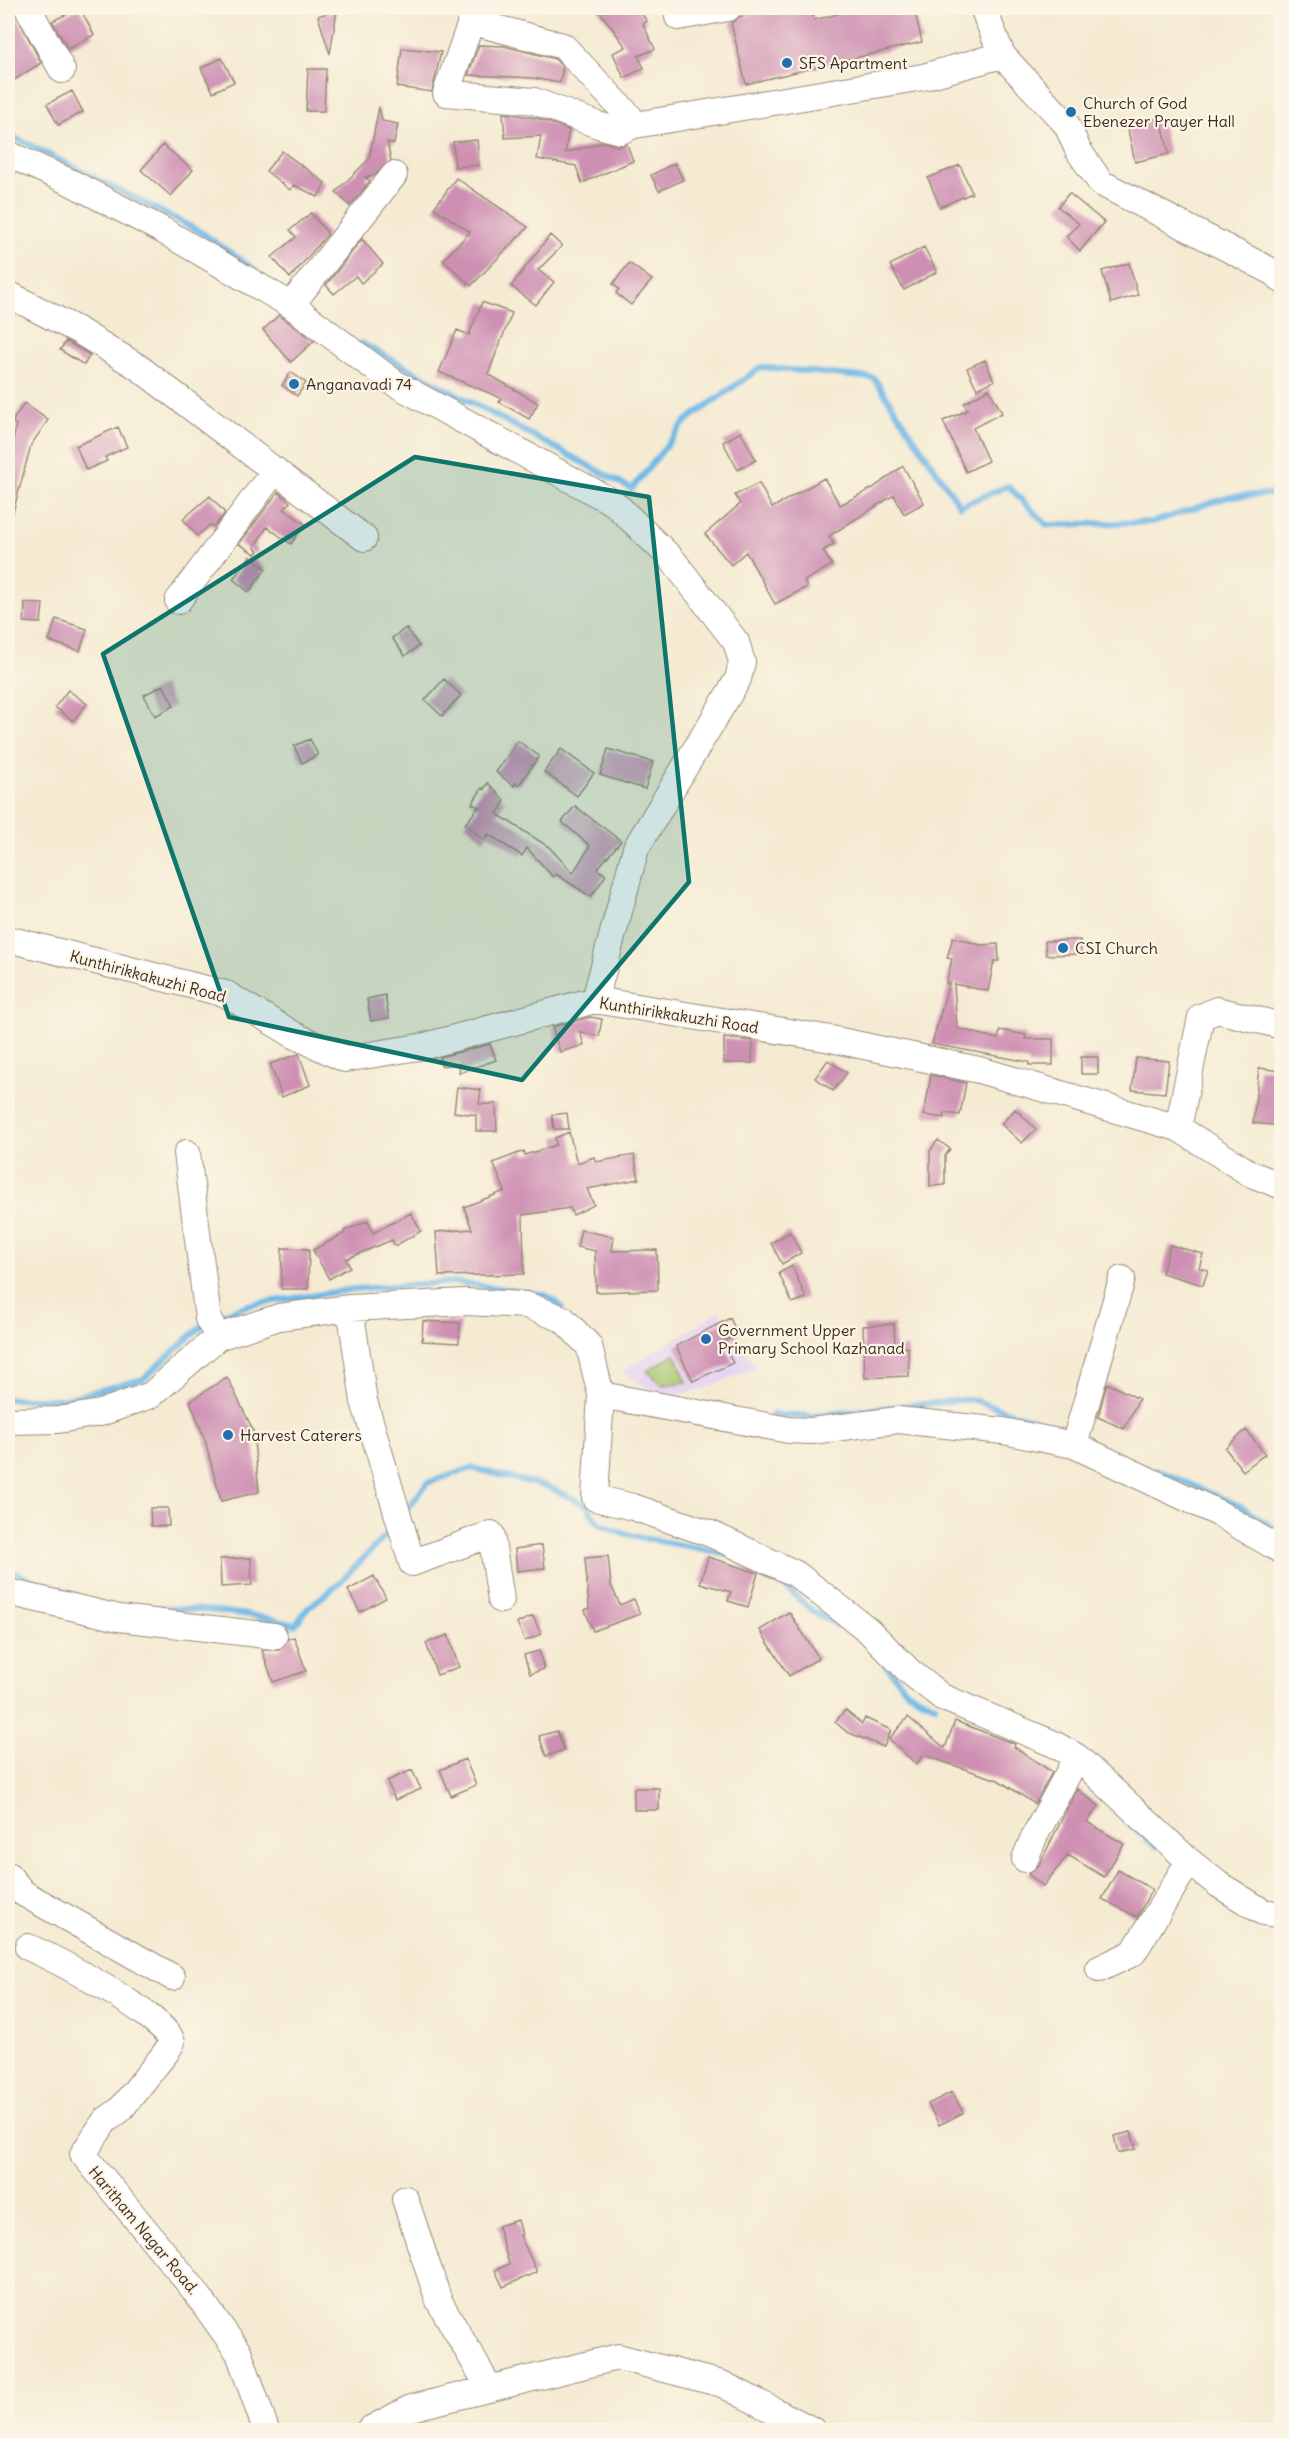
<svg xmlns="http://www.w3.org/2000/svg" width="1289" height="2438" font-family="Delius,sans-serif">
	<style>
		.built { fill: #e5d3f1 }
		.green { fill: #a9c76f; stroke: #727846; stroke-width: 1.5 }
		.lines { fill: none; stroke-linecap: round; stroke-linejoin: round }
		.stream { stroke: #6eb8e7; stroke-width: 6 }
		.building { fill: #cd8fb2 }
		.minor-casing { stroke: #988a78; stroke-width: 28 }
		.minor { stroke: #fff; stroke-width: 26 }
		.marked { fill: #0f766e; fill-opacity: 0.2; stroke: #0f766e; stroke-width: 4.5; stroke-linejoin: round }
		.poi-dot { fill: #1f6fb2; stroke: #fcf5e5; stroke-width: 2 }
		.labels { text-anchor: middle; dominant-baseline: central; stroke-width: 4.5; stroke-linejoin: round; paint-order: stroke }
		.poi-label { font-size: 16px; fill: #3b2a1e; stroke: #fcf5e5; text-anchor: start }
		.street-label { font-size: 16px; fill: #3b2a1e; stroke: #fcf5e5 }
	</style>
	<rect width="100%" height="100%" fill="#fcf5e5"/>
	<filter id="ink" filterUnits="userSpaceOnUse"><feTurbulence type="fractalNoise" baseFrequency=".0167" numOctaves="2"/><feDisplacementMap in="SourceGraphic" scale="12" xChannelSelector="R" yChannelSelector="G"/><feConvolveMatrix kernelMatrix="1 2 1 2 8 2 1 2 1" color-interpolation-filters="sRGB"/></filter>
	<filter id="wash" filterUnits="userSpaceOnUse"><feTurbulence type="fractalNoise" baseFrequency=".008" numOctaves="4" result="noise"/><feDisplacementMap in="SourceGraphic" scale="24" xChannelSelector="R" yChannelSelector="G"/><feGaussianBlur stdDeviation="1.35" result="paint"/><feColorMatrix in="noise" values="0 0 0 0 0 0 0 0 0 0 0 0 0 0 0 0 0 1.4 0 .05"/><feComposite in="paint" operator="in"/></filter>
	<g filter="url(#wash)">
		<rect width="100%" height="100%" fill="#f5ebd3"/>
		<path class="built" d="M719,1312l38,55 -54,22 -40,9 -41,-27z"/>
		<path class="green" d="M675,1354l12,28 -24,3 -16,-14z"/>
		<g class="lines">
			<path class="stream" d="M8,134l193,98 54,38
				M361,343l271,146 54,-68 75,-54 113,11 86,128 48,-20 39,39 106,-3 76,-25 53,-4
				M215,1317l33,-12 107,-16 99,-7 91,13 17,12
				M8,1399h57l78,-20 61,-55
				M772,1415l41,1 157,-17 101,33
				M1157,1470l83,36 42,28
				M587,1504c3,6 7,16 13,19 32,19 91,20 130,33
				M405,1513l22,-30 45,-15 76,19 39,18
				M8,1570l69,26
				M771,1575l43,37 42,23
				M140,1609c53,-2 103,2 155,16l13,-17 29,-23 58,-59
				M884,1663l23,28 28,14
				M1124,1818l32,29"/>
		</g>
		<g id="blocks">
			<path class="building" d="M8,8h5l28,55 -33,21z
				M80,8l14,27 -26,14 -16,-28z
				M597,8h41l9,13 -4,3 12,25 -17,7 6,12 -20,10 -11,-25 13,-6z
				M779,8h32l3,12 32,-8 -1,-4h69l8,34 -176,42 -15,-61 8,-6z
				M337,10l-7,44 -12,-38z
				M479,45l25,1 51,13 8,8 -3,16 -28,-5 -64,-3z
				M402,48l39,4 -9,40 -35,-5z
				M222,58l12,24 -21,10 -12,-24z
				M308,69h18l-2,42h-18z
				M72,91l11,21 -25,13 -11,-21z
				M379,107l3,14 16,3 -4,20 -7,-2 4,19 -16,14 -10,2 5,4 -20,25 -14,-14 33,-33z
				M503,113l34,5 32,12 -4,23 39,-11 13,4 10,-2 6,17 -51,22 -6,-17 -39,-7 4,-23 -36,2z
				M1161,118l8,36 -34,8 -8,-37z
				M477,140l2,25 -24,2 -2,-25z
				M163,145l30,25 -22,26 -30,-26z
				M282,151l43,32 -7,14 -24,-12 -4,5 -24,-19z
				M675,163l8,17 -24,11 -8,-16z
				M960,165l12,28 -32,14 -12,-29z
				M456,178l72,49 -57,59 -28,-26 27,-28 -36,-24z
				M1069,193l35,29 -24,29 -14,-15 13,-12 -21,-17z
				M311,213l17,21 -38,44 -18,-21 24,-20 -6,-7z
				M550,235l12,11 -24,24 16,12 -18,23 -25,-19z
				M362,239l21,25 -22,19 -5,-7 -22,18 -8,-9z
				M924,247l13,25 -33,18 -14,-25z
				M629,263l23,17 -21,25 -15,-12 3,-4 -6,-5z
				M1129,263l9,32 -27,8 -9,-32z
				M482,302l30,11 -24,61 50,29 -9,16 -30,-17 2,-4 -62,-26 18,-42 12,5z
				M279,315l35,26 -23,21 -28,-32z
				M66,341l24,14 -6,10 -24,-15z
				M985,360l9,21 -17,8 -10,-21z
				M291,372l15,11 -9,13 -15,-11z
				M989,389l13,24 -29,15 15,33 -22,11 -23,-51 25,-11 -4,-7z
				M24,403l24,17 -17,25 -19,71 -4,-1v-49l8,-41 -4,-3z
				M118,427l9,20 -22,10 2,4 -21,9 -10,-24z
				M741,432l15,28 -18,10 -15,-28z
				M903,466l21,37 -20,11 -10,-19 -65,41 5,8 -11,7 9,14 -28,16 3,6 -32,17 -29,-52 -15,13 -26,-31 35,-30 -5,-9 24,-12 13,25 52,-30 16,27 33,-17z
				M278,492l12,10 -6,7 21,15 -14,20 -24,-17 -13,20 4,4 -3,3 -16,-10z
				M210,496l15,17 -11,14 -4,-2 -13,11 -14,-17z
				M250,556l16,13 -17,23 -16,-13z
				M25,603l18,1 -2,19 -17,-1z
				M56,619l31,10 -7,22 -31,-10z
				M406,628l13,18 -14,10 -13,-18z
				M444,679l17,16 -19,21 -17,-16z
				M163,685l11,21 -19,10 -11,-21z
				M68,690l19,14 -14,17 -18,-14z
				M310,739l8,16 -16,8 -8,-17z
				M518,741l21,15 -20,29 -4,-2 -1,3 -18,-14z
				M561,749l33,24 -17,23 -33,-24z
				M608,749l45,13 -8,27 -45,-14z
				M488,783l17,18 -8,13 52,33 24,26 17,-27 -28,-24 13,-16 46,35 -24,28 9,6 -15,22 -35,-23 -3,3 -26,-29 -5,8 -34,-22 -4,6 -19,-16 14,-17 -7,-3 10,-16 2,1z
				M953,937l27,8 18,-1 1,17h-5l-6,30 -34,-7 3,44 41,11 2,-9 26,5 -1,4h28v26h-24v-3l-97,-18 17,-61h-3l6,-24 -5,-1z
				M1080,940l1,14 -35,1 -1,-14z
				M385,995l4,23 -18,3 -4,-22z
				M590,1017l12,2 -3,17 -19,-4 4,13 -24,7 -8,-25z
				M724,1038l29,3 -1,22h-28z
				M490,1044l6,16 -37,13 1,-9 -19,2 -1,-9z
				M299,1054l11,31 -28,12 -12,-33z
				M1081,1057h17v17h-17z
				M1136,1058l33,3 -4,32 -33,-3z
				M828,1060l19,13 -14,18 -18,-13z
				M1259,1068l22,3v55l-28,-3z
				M931,1075l35,8 -6,32 -15,-2 -1,5 -20,-3z
				M457,1087l24,3 -2,14h17l1,27h-21v-16l-22,-3z
				M1015,1109l21,20 -14,14 -21,-19z
				M567,1113l2,16h-15l-2,-14z
				M569,1132l8,31 17,-6 2,5 38,-7 5,24 -52,10 7,16 -21,10 -3,-7 -47,7 1,59 -85,2 -3,-44 36,-3 -8,-22 41,-16 -12,-28 31,-12 1,4 31,-10 -1,-7z
				M938,1140l12,9 -5,7v29l-15,1v-35z
				M411,1213l10,18 -26,15 -3,-6 -46,19 4,8 -21,12 -16,-29 32,-17 -1,-2 24,-10 5,12z
				M581,1230l33,7 -2,14 45,-1 1,40 -62,2 -1,-41 -18,-4z
				M790,1232l11,21 -19,11 -11,-21z
				M1170,1245l33,9 -4,14 9,2 -5,15 -41,-12z
				M282,1248l27,1 -1,40h-27z
				M792,1266l14,32 -14,5 -13,-30z
				M730,1318l8,17 -16,7 11,21 -40,18 -17,-35z
				M423,1321l37,2 -1,20 -37,-2z
				M894,1324l1,24 13,-1 1,29 -44,2 -2,-52z
				M227,1377l26,53 6,62 -38,9 -16,-61 -15,-39z
				M1107,1383l32,16 -15,30 -26,-12z
				M1246,1430l19,24 -22,17 -18,-23z
				M150,1508h18l1,18h-18z
				M542,1545l3,23 -28,3 -2,-22z
				M608,1556l3,29 9,20 14,-6 6,15 -47,17 -8,-21 4,-2 -4,-50z
				M708,1557l50,16 -10,34 -20,-6 3,-9 -31,-9z
				M251,1558l1,27 -31,2 -1,-28z
				M374,1576l12,22 -26,14 -12,-22z
				M789,1612l30,46 -30,18 -29,-46z
				M533,1616l8,18 -16,7 -8,-18z
				M448,1635l11,32 -22,8 -11,-32z
				M294,1637l12,34 -33,11 -11,-32h17l9,-11z
				M539,1651l5,18 -14,5 -6,-19z
				M845,1710l17,14 3,-6 26,12 -7,17 -37,-15 -12,-10z
				M908,1717l37,31 10,-27 60,23 -1,3 38,25 -17,32 -37,-24 -57,-19 -17,-6 -8,9 -27,-25z
				M557,1731l7,19 -18,6 -7,-20z
				M465,1759l11,26 -25,11 -11,-26z
				M412,1770l9,19 -26,11 -8,-19z
				M634,1788h25v22h-25z
				M1077,1789l22,17 -12,16 37,22 -20,33 -36,-22 -25,31 -15,-12 11,-9z
				M1118,1870l34,19 -15,28 -35,-18z
				M952,2092l11,21 -24,12 -11,-21z
				M1131,2132l5,17 -18,4 -4,-17z
				M518,2220l4,14 -2,1 17,37 -34,15 -8,-17 14,-6 -11,-38z"/>
		</g>
	</g>
	<g filter="url(#ink)">
		<use href="#blocks" fill-opacity="0" stroke="#988a78" stroke-width="1.5"/>
		<g class="lines">
			<defs>
				<path id="minor" d="M28,8l34,62
					M983,8l19,47 65,70 11,25 23,33 174,90 7,7
					M678,17l50,-9
					M470,21l93,25 66,70 -1,12 -8,3 -22,-6 -64,-24 -88,-8 30,-85
					M629,126l294,-49 79,-22
					M8,154l64,29 90,47 129,75 105,79 218,119 57,55 65,84 6,20 -4,17 -102,169 -41,152
					M8,294l71,37 59,36 226,171
					M291,305l103,-130
					M178,601l97,-131
					M8,939l218,55 68,41 51,24 80,-13 170,-46 236,39 148,31 199,58 73,46 31,12
					M1178,1128l23,-111 16,-7 65,16
					M187,1153l21,166 10,18
					M350,1308l14,93 48,162 79,-29 10,66
					M601,1395l188,35 22,1 87,-11 105,11 71,14 144,68 64,38
					M8,1421l50,-1 42,-7 51,-18 67,-58 61,-20 71,-9 115,-6 61,3 37,14 26,27 12,49 -6,103 38,9 78,27 85,40 72,56 42,42 32,25 112,47 23,13 112,104 29,23 45,28 19,3
					M1074,1445l48,-166
					M8,1592l111,26 155,18
					M1025,1859l9,-22 43,-80
					M8,1875l15,18 149,84
					M28,1947c27,12 138,69 144,95l-5,9 -47,59 -15,11 -22,33 109,133 47,66 27,77
					M1099,1969l34,-16 56,-92
					M405,2199l34,102 51,88
					M369,2430l42,-22 207,-51 104,27 90,46"/>
			</defs>
			<use href="#minor" class="minor-casing"/>
			<use href="#minor" class="minor"/>
		</g>
	</g>
	<path class="marked" d="M415,457l234,40 40,385 -167,198 -293,-63 -126,-363z"/>
	<g class="poi-dot">
		<circle cx="787" cy="63" r="6"/>
		<circle cx="1071" cy="112" r="6"/>
		<circle cx="294" cy="384" r="6"/>
		<circle cx="1063" cy="948" r="6"/>
		<circle cx="706" cy="1339" r="6"/>
		<circle cx="228" cy="1435" r="6"/>
	</g>
	<g class="labels">
		<g class="poi-label">
			<text x="799" y="63">SFS Apartment</text>
			<text x="1083" y="103">Church of God<tspan x="1083" dy="18">Ebenezer Prayer Hall</tspan></text>
			<text x="306" y="384">Anganavadi 74</text>
			<text x="1075" y="948">CSI Church</text>
			<text x="718" y="1330">Government Upper<tspan x="718" dy="18">Primary School Kazhanad</tspan></text>
			<text x="240" y="1435">Harvest Caterers</text>
		</g>
		<g class="street-label">
			<text transform="translate(148 976) rotate(15)">Kunthirikkakuzhi Road</text>
			<text transform="translate(679 1015) rotate(9)">Kunthirikkakuzhi Road</text>
			<text transform="translate(144 2230) rotate(50)">Haritham Nagar Road.</text>
		</g>
	</g>
	<rect width="1289" height="2438" fill="none" stroke="#fcf5e5" stroke-width="30"/>
</svg>
